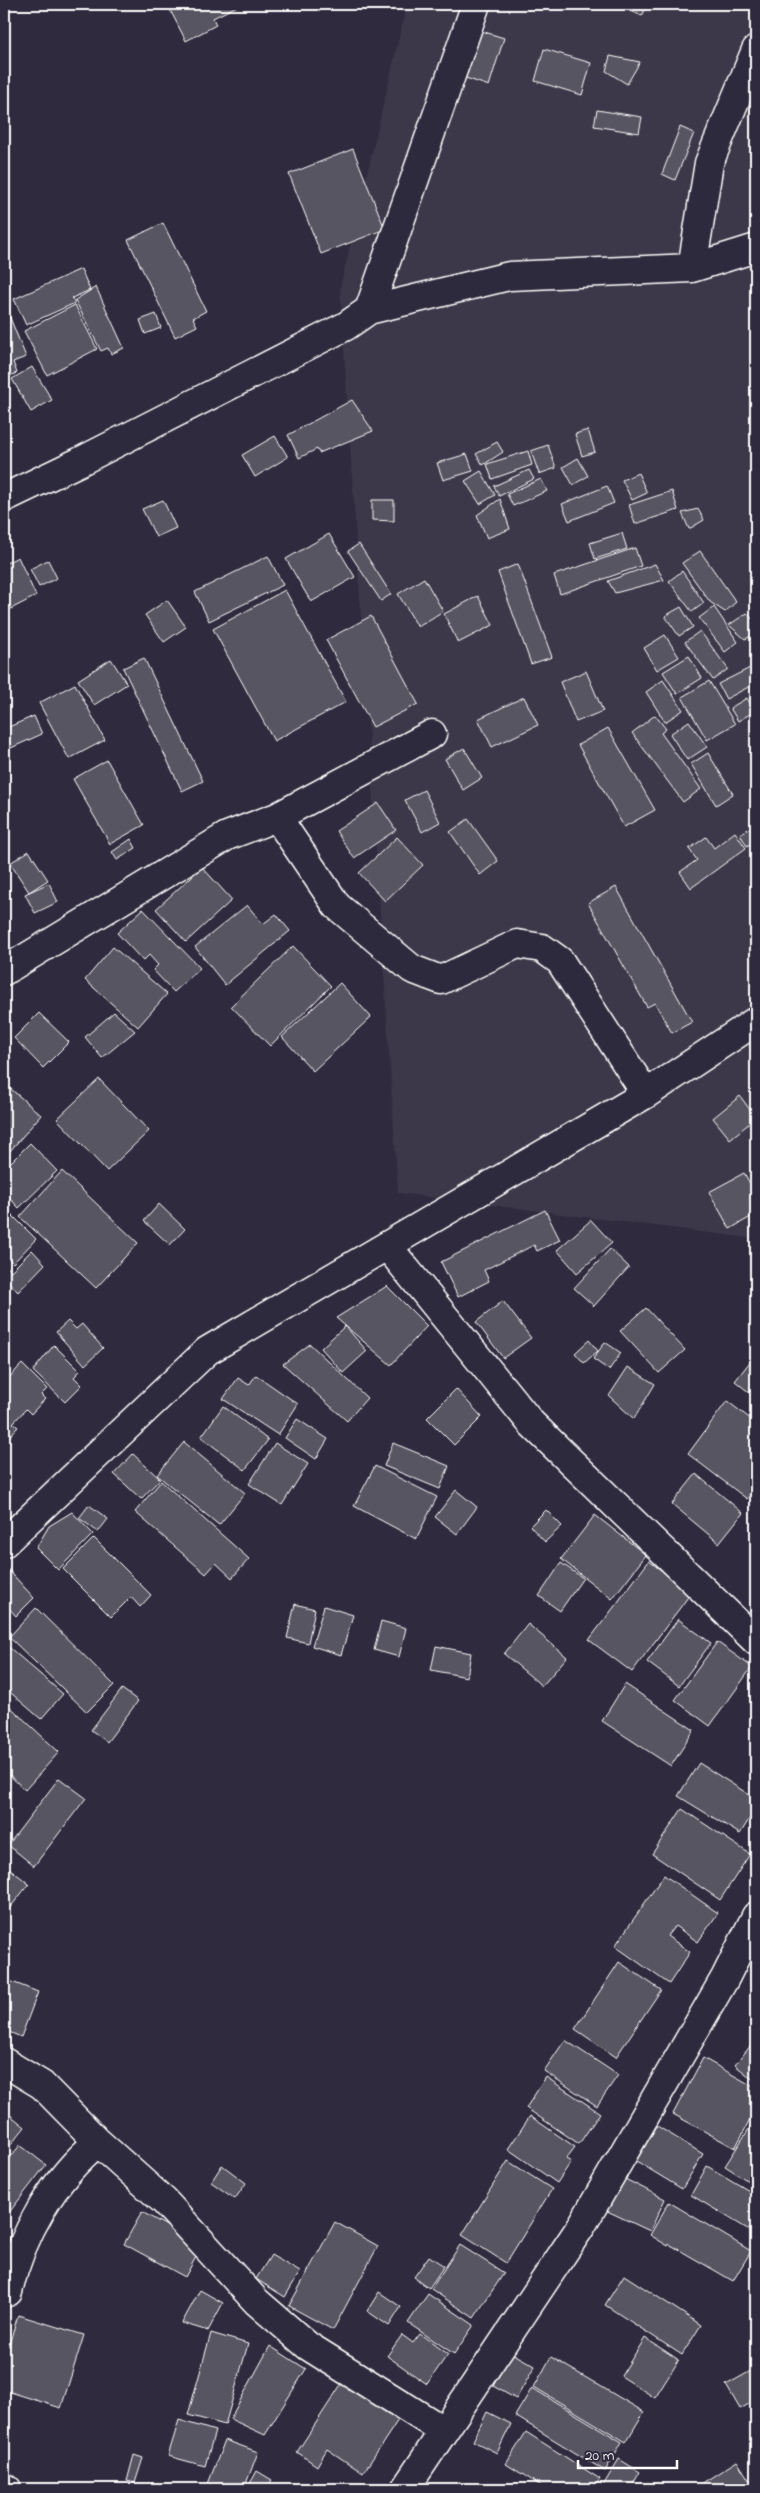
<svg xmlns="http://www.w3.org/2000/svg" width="760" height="2493" font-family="'Indie Flower',sans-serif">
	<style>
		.built { fill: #3c3749 }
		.building { fill: #595564; stroke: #fff }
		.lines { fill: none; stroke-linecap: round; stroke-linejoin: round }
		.street-casing { stroke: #fff; stroke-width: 31 }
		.street { stroke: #2f2a3d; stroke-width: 28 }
	</style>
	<rect width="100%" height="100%" fill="#2f2a3d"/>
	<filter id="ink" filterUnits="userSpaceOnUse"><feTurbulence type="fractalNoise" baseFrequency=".02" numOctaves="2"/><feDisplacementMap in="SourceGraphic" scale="10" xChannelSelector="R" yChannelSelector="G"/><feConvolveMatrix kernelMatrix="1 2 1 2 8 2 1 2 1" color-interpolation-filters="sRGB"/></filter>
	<g filter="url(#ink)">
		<path class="built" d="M407,4h349v1235l-358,-46 -58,-905z"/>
		<path class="building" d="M167,4h74l-28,14 3,7 -30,16z
			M629,4h19l-6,12 -15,-7z
			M475,29l29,9 -15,48 -29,-10z
			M544,49l47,14 -9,32 -47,-14z
			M610,56l30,6 -13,22 -21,-13z
			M597,110l45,7 -3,16 -45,-7z
			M680,127l14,6 -19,47 -13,-6z
			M353,149l32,80 -64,25 -32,-80z
			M163,223l43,88 -13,7 4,8 -22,11 -47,-97z
			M81,269l9,21 -18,8 3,5 -49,22 -12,-26z
			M96,287l28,61 -13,6 -3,-6 -7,3 -26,-51z
			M4,303l22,54 -13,5 4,11 -13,5z
			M75,305l22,44 -50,26 -23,-44z
			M156,314l5,14 -16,6 -5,-14z
			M32,367l20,33 -21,12 -19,-33z
			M352,400l21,31 -54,22 -2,-4 -18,9 -11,-23z
			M588,430l7,22 -13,4 -7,-22z
			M275,436l13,21 -33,20 -13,-22z
			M497,442l6,10 -20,13 -7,-11z
			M548,445l8,23 -17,6 -8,-23z
			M528,451l4,14 -40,14 -5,-15z
			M467,454l6,17 -30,9 -6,-17z
			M578,458l10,18 -15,9 -10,-18z
			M529,470l5,9 -35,17 -5,-10z
			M481,471l14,24 -15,9 -15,-23z
			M638,473l9,20 -15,7 -10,-20z
			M541,479l6,12 -34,15 -6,-12z
			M607,486l7,17 -45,18 -7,-17z
			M672,491l6,19 -43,14 -6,-19z
			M500,499l10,30 -23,9 -10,-23z
			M163,500l13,28 -20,9 -14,-28z
			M372,500h22v21l-22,-1z
			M698,509l6,11 -15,9 -7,-16z
			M622,533l5,16 -32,10 -5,-16z
			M329,534l26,43 -44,25 -25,-43z
			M359,544l32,50 -10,7 -33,-50z
			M635,548l6,18 -81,28 -6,-19z
			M700,551l36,51 -11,10 -15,-10 -28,-39z
			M268,556l15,29 -74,36 -14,-29z
			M18,557l18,39 -31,16 -1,-48z
			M48,560l9,18 -18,9 -9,-18z
			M518,564l34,93 -21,7 -33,-92z
			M655,564l9,16 -49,13 -7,-12z
			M682,571l22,32 -12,9 -23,-31z
			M424,578l19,33 -25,16 -20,-33z
			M285,590l61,112 -72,39 -61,-112z
			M478,596l15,29 -35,18 -14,-29z
			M167,600l19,27 -22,15 -19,-27z
			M681,607l12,20 -14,9 -14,-20z
			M714,607l24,35 -13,10 -26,-34z
			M747,613l9,10v11l-11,5 -16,-14z
			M371,616l47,88 -45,23 -47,-87z
			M700,631l28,38 -15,11 -28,-38z
			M665,635l14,22 -22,13 -13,-22z
			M689,656l13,22 -25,16 -14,-22z
			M144,658l59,123 -21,10 -59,-123z
			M111,659l16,25 -33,21 -16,-25z
			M750,668l6,15 -30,16 -8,-15z
			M586,671l17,40 -27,11 -16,-40z
			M663,680l20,30 -18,12 -19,-30z
			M709,681l26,43 -28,16 -25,-43z
			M75,684l30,56 -36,19 -30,-56z
			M524,697l14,28 -46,22 -14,-28z
			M747,698l8,13 -17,10 -8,-13z
			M655,715l11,14 -5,4 40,56 -18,13 -51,-69z
			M34,716l8,18 -31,14 -7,-19z
			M689,721l18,26 -20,13 -17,-26z
			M608,728l47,82 -31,17 -46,-82z
			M464,748l18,30 -19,12 -18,-31z
			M708,753l25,41 -17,11 -25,-41z
			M107,760l37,65 -34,19 -37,-65z
			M424,790l16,32 -18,10 -17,-32z
			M378,803l18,27 -42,28 -18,-27z
			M468,819l30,42 -18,14 -30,-43z
			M750,828l6,12 -9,6 -7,-12z
			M735,832l11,16 -55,40 -11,-16 17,-12 -8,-11 17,-12 8,11z
			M397,837l26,28 -38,36 -26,-28z
			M131,839l5,9 -19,12 -5,-8z
			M29,851l19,29 -19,12 -19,-29z
			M202,867l30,33 -46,42 -30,-33z
			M49,883l9,19 -23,11 -10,-19z
			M616,887l76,135 -20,11 -17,-30 -8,4 -59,-104z
			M247,905l16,19 13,-10 14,17 -65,54 -30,-38z
			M143,909l57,59 -26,24 -21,-22 5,-5 -9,-10 -6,6 -26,-28z
			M293,946l38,40 -61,60 -39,-40z
			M113,947l54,47 -29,33 -53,-47z
			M340,983l31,34 -58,54 -31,-34z
			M114,1012l21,19 -33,27 -17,-21z
			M39,1013l30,29 -26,26 -29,-30z
			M99,1079l50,52 -42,40 -50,-52z
			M4,1083l37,32 -31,36 -6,-6z
			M740,1096l16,22 -26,21 -17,-21z
			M30,1143l27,28 -38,37 -15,-16v-23z
			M62,1171l76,72 -42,45 -76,-71z
			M744,1173l12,21v20l-26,15 -21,-37z
			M159,1204l26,25 -15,16 -26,-24z
			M4,1207l32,32 -23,24 -9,-9z
			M545,1210l15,30 -23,11 -3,-6 -50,25 5,11 -31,16 -17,-35z
			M591,1220l21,23 -35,30 -20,-23z
			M610,1249l19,18 -35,39 -20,-18z
			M32,1250l13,14 -27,28 -14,-15v-14l7,8z
			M387,1286l40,40 -36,39 -55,-47z
			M503,1301l28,37 -28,20 -27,-36z
			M646,1308l39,42 -26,23 -39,-42z
			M68,1321l8,8 6,-5 21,24 -18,17 -29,-33z
			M345,1326l22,25 -24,22 -22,-25z
			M589,1340l9,11 -14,12 -9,-10z
			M605,1342l16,11 -12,17 -16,-11z
			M310,1344l57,54 -20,23 -64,-57z
			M54,1345l26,26 -6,6 8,8 -17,17 -32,-31z
			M756,1354v44l-21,-17z
			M22,1364l25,25 -6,6 4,4 -14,15 -5,-5 -13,14 5,4 -14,15v-59z
			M628,1367l27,17 -21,35 -25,-23z
			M256,1375l42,29 -20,31 -55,-36 15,-21 11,7z
			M456,1389l26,28 -28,28 -27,-27z
			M727,1401l29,22v63l-9,13 -59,-45z
			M223,1406l45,34 -23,30 -44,-33z
			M297,1419l31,20 -12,20 -31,-21z
			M184,1442l61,51 -26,32 -62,-50z
			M275,1443l33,21 -26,41 -33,-21z
			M393,1443l56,23 -9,23 -56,-23z
			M133,1454l27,25 -19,20 -27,-25z
			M375,1466l62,31 -21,42 -62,-33z
			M696,1474l47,39 -24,30 -47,-39z
			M161,1481l88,78 -17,19 -16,-15 -10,11 -71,-62z
			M456,1490l21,17 -20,27 -22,-17z
			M89,1505l19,14 -10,13 -19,-14z
			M546,1510l16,16 -17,16 -15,-16z
			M72,1512l21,22 -35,36 -22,-22 13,-22z
			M595,1515l51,40 -34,44 -51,-40z
			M94,1538l57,57 -11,12 -9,-10 -20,20 -48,-48z
			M649,1561l42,32 -59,79 -43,-32z
			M561,1563l22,15 -23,33 -21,-15z
			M4,1565l30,33 -18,18 -12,-13z
			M295,1604l20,5 -7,34 -21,-5z
			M324,1606l29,9 -12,40 -29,-9z
			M36,1608l78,77 -27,27 -78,-75z
			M678,1619l33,24 -32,43 -32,-24z
			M381,1621l25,7 -7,29 -25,-7z
			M528,1624l39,33 -25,29 -38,-32z
			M717,1642l35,25 -42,59 -35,-26z
			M4,1643l59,51 -22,25 -37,-32z
			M436,1646l35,7 -4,24 -36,-7z
			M625,1684l69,46 -23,36 -69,-45z
			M122,1689l16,12 -31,41 -16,-12z
			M4,1701l55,51 -34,38 -21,-20z
			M699,1763l57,36v9l-16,26 -62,-38z
			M59,1778l27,20 -52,68 -26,-21z
			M682,1809l68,45 -30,46 -68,-46z
			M4,1864l25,20 -25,31z
			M664,1875l54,38 -20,29 -23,-16 -8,10 23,16 -21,32 -54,-38z
			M619,1962l42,28 -45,67 -41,-28z
			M7,1980l31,12 -17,45 -17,-7v-41z
			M756,2039v43l-21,-17z
			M565,2040l53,35 -21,31 -53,-35z
			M703,2058l53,30v21l-21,39 -62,-34z
			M546,2077l54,36 -21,31 -53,-36z
			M4,2110l21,17 -21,26z
			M530,2116l45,31 -9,12 5,3 -14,21 -49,-34z
			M756,2118v68l-31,-20z
			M657,2126l46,28 -21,35 -46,-28z
			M20,2145l26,20 -42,54v-53z
			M508,2161l44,28 -46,74 -44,-28z
			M222,2165l24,18 -11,16 -24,-17z
			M707,2166l49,29v39l-65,-39z
			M621,2177l44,22 -15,32 -45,-21z
			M669,2202l82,49 -18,30 -64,-37 -1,2 -18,-11z
			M142,2212l60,34 -17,31 -61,-33z
			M335,2222l43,24 -45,84 -44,-24z
			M460,2245l44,28 -30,45 -43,-29z
			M271,2255l29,17 -15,25 -29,-18z
			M429,2256l15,10 -15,22 -15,-11z
			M624,2275l77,50 -19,30 -77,-50z
			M200,2290l23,13 -15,28 -26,-8z
			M379,2292l22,15 -12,19 -22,-15z
			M428,2294l46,31 -20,29 -46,-31z
			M18,2315l66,20 -23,73 -57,-18v-29z
			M211,2333l37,11 -23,81 -37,-10z
			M420,2334l28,20 -21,30 -40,-28 15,-21 11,8z
			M645,2338l34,22 -24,38 -34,-22z
			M270,2346l36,23 -41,66 -35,-16z
			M512,2353l23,13 -19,33 -23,-13z
			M551,2357l93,55 -18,30 -92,-55z
			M756,2368v32l-16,9 -14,-24z
			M342,2383l56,37 -35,53 -36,-24 -10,17 -20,-14z
			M532,2388l90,54 -17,29 -90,-55z
			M487,2412l24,12 -14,29 -24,-12z
			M179,2420l36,11 -10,35 -37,-10z
			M526,2432l74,47 -6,10h-48l-40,-25z
			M225,2440l33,12 -14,37h-38z
			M134,2455l9,3 -8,25 -8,-2z
			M619,2459l21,13 -10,17h-29z
			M737,2461l18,28h-62z
			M257,2471l15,9 -6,9h-19z"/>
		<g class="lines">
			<defs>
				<path id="street" d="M692,268l17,-105 47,-113
					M369,310l107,-306
					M4,498l75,-36 267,-136 23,-16 140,-34 183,-8 64,-20
					M277,817l155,-83
					M4,971l223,-135 50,-19 60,89 75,63 29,11 76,-36 25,4 18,13 86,133
					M388,1247l143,176 225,218
					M4,1543l203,-192 439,-257 110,-73
					M4,2062l38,23 56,57c-45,37 -77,93 -90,150
					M98,2142l66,59 93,101 51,44 136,85
					M4,2487l3,2
					M405,2489l177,-264 143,-247 31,-62"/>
			</defs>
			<use href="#street" class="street-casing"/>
			<use href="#street" class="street"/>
		</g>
	</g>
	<rect width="760" height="2493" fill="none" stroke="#2f2a3d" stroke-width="20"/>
	<rect x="10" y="10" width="740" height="2473" fill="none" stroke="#fff" stroke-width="2" filter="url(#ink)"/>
	<path d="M578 2460v8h99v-8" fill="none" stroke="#ffffff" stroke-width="2.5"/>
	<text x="585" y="2460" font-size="15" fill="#ffffff" stroke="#2f2a3d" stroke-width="4" paint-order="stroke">20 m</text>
</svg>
